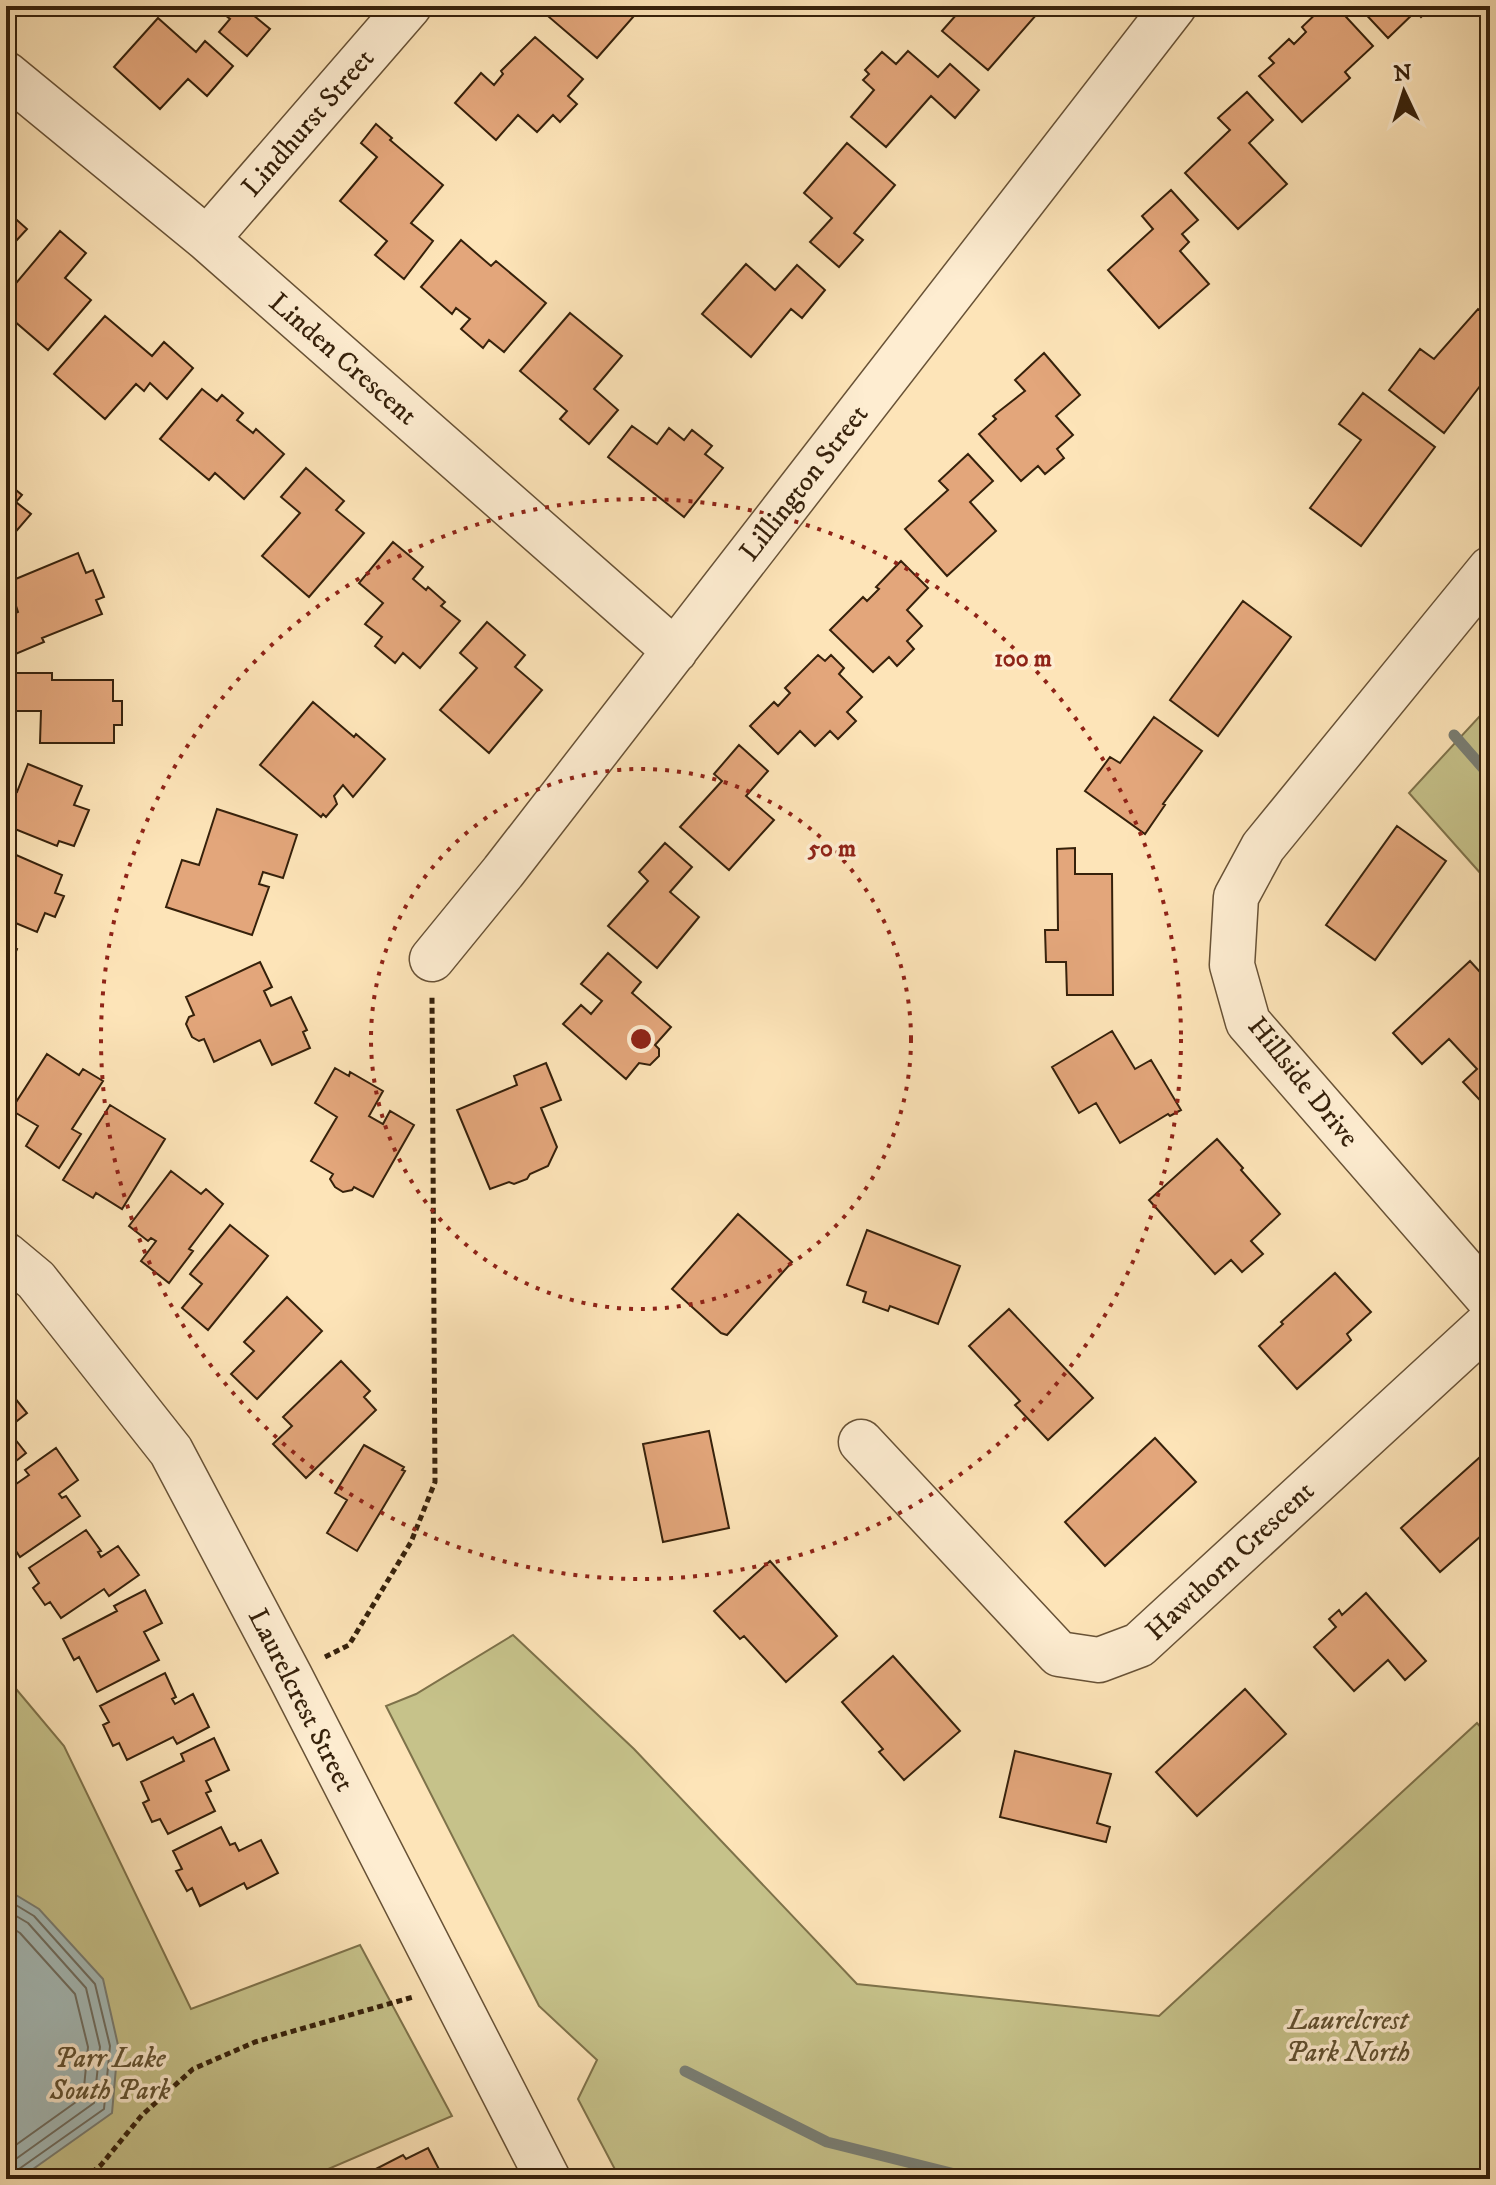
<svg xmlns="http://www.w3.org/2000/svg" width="1496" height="2185" font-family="'IM FELL DW Pica',serif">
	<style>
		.green { fill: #c6c28a; stroke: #7e724a; stroke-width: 2 }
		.water { fill: #a5bcba; stroke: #797e74; stroke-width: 2 }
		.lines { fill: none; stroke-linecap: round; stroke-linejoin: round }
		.shore { stroke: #6e6e62; stroke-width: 2 }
		.stream { stroke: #797e74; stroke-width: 11 }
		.building { fill: #e3a67b; stroke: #36210b; stroke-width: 2 }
		.minor-casing { stroke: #685236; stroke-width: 47 }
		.path { stroke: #36210b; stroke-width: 5; stroke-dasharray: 6 4; stroke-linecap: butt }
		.minor { stroke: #feedd1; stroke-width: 44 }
		.ring { fill: none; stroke: #8f2418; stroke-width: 4; stroke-dasharray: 4 8 }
		.labels { text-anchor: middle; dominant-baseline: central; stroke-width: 7; stroke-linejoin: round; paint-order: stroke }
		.street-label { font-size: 28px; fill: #36210b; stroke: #feedd1 }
		.park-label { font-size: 28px; font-style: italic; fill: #615131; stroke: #feedd1 }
		.centre { fill: #8f2418; stroke: #feedd1; stroke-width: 4 }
		.ring-label { font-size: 24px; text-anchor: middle; font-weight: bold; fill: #8f2418; stroke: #feedd1; stroke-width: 7; stroke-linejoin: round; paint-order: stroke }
	</style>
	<rect width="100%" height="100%" fill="#fde4b8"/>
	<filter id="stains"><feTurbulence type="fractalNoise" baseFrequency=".0025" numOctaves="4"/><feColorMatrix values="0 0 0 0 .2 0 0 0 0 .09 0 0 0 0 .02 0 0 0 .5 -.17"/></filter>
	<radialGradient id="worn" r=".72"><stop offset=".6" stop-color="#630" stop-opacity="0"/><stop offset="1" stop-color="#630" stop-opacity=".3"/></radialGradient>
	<path class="green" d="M1490,705v179l-81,-91z
		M513,1635l121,114 223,235 302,32 318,-293 13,15v441h-870l-42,-80 19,-39 -58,-54 -153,-300 30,-12z
		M6,1677l58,69 127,263 169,-64 92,171 -147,63h-299z"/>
	<path class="water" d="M6,1889l33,20 64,70 15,66 -6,68 -93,66 -13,-1z"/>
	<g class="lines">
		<path class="shore" d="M6,1899l28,17 61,68 15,62 -6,63 -85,60 -3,10
			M6,1910l22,13 58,65 14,59 -6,56 -81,58 -7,12
			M6,1924l14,9 55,61 13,53 -5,50 -77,55"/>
		<path class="stream" d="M1454,735l36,41
			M685,2071l142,71 148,37"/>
	</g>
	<path class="building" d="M214,6h47l-8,9 17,14 -23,27 -28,-24 11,-13z
		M558,6h80l3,2 -44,50 -48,-41z
		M964,6h80l-56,64 -46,-39z
		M1324,6h12l37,40 -28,26 5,6 -48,44 -43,-46 15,-13 -5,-5 20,-19 5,5 12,-12 -4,-5z
		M1358,6h75l-12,11 -5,-6 -28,27z
		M158,18l38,34 9,-11 28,25 -26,30 -19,-17 -28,30 -46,-42z
		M535,37l48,42 -15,17 9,8 -17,18 -7,-7 -16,17 -19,-17 -22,25 -41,-37 26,-30 13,12 9,-11 -2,-3z
		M908,51l30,26 12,-13 29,26 -24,28 -24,-22 -45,51 -35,-30 23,-27 -11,-10 6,-6 -4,-4 17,-18 14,12z
		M1247,92l26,28 -24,23 38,41 -49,45 -53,-56 45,-43 -12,-12z
		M376,124l16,14 -2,2 53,45 -32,38 22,18 -29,38 -29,-24 12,-14 -47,-40 37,-44 -16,-14z
		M847,143l48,42 -41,48 9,7 -24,27 -29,-25 22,-24 -28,-25z
		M1171,190l27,30 -16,14 7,8 -9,9 29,33 -50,44 -51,-58 45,-41 -11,-13z
		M9,213l18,16 -21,23v-36z
		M60,231l26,22 -21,25 26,22 -43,50 -42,-36v-19z
		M461,240l30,26 5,-5 50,42 -42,49 -15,-12 -6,8 -22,-19 9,-10 -14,-11 -4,6 -31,-27z
		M746,264l29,26 22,-25 28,25 -23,28 -11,-9 -40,48 -49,-43z
		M1478,309l12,9v55l-46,60 -55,-43 31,-41 14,10z
		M570,313l52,43 -28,33 24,21 -29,34 -29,-25 7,-8 -47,-40z
		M105,316l47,40 12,-14 29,26 -26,31 -17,-16 -6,8 -8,-7 -31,35 -51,-45z
		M1044,353l36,42 -24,21 17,19 -16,14 7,9 -19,16 -7,-8 -17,15 -42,-47 17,-15 -3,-3 32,-25 -10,-11z
		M202,389l15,12 5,-6 21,18 -6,7 16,13 3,-4 28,25 -40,45 -29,-26 -6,7 -49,-41z
		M1363,393l72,54 -74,99 -51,-38 51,-68 -22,-16z
		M632,426l25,18 12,-16 15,12 8,-10 20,16 -7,8 18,14 -39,49 -76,-60z
		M968,454l25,27 -23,21 26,29 -49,45 -42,-47 43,-39 -9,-9z
		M306,468l38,33 -8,9 28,23 -55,64 -47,-41 38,-43 -19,-16z
		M6,482l16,13 -6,7 15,12 -25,29z
		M393,542l30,25 -10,12 13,11 2,-3 17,15 -4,4 19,15 -40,47 -17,-15 -8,10 -20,-17 7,-9 -17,-13 18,-21 -24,-20z
		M78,553l8,20 7,-3 11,27 -8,3 6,14 -60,24 2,4 -38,16v-41l12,-5 -2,-6 -7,4 -3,-7v-20z
		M901,561l27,27 -21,22 15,16 -15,15 7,8 -17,17 -8,-9 -16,15 -43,-42 33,-33 4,4 12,-12 -3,-2z
		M1243,601l48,36 -73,99 -48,-36z
		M487,622l38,33 -10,12 27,23 -53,63 -49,-43 37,-42 -17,-15z
		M818,655l7,6 6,-6 13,13 -5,6 23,23 -15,15 9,9 -18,18 -8,-8 -15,15 -15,-15 -22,23 -28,-28 24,-24 4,4 12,-13 -5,-5z
		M14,673h38v7h61v21h9v24h-8v18h-74l1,-32h-27z
		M313,702l41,35 2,-3 29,25 -32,38 -10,-12 -9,11 3,8 -11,13 -3,-3 -2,3 -61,-52z
		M1154,717l48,34 -39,53 2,1 -20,29 -60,-43 25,-34 10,6z
		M739,745l29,26 -22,25 28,24 -45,50 -49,-43 42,-46 -8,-7z
		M28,764l54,22 -8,19 15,5 -15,36 -15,-5 -2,5 -42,-17 -2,3 -7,-3v-41l11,4z
		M217,809l80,26 -14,43 -20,-6 -4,12 10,3 -17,48 -86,-28 16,-47 17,5z
		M1397,826l49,35 -71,99 -49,-35z
		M665,843l27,24 -22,25 29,25 -42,51 -49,-42 40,-45 -9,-9z
		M6,844l4,2 -3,5 55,24 -7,18 9,3 -9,21 -10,-4 -8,19 -31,-13z
		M1075,848v26h37l1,121h-46l-1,-33h-20l-1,-32h13l-1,-81z
		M6,944l11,5 -8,19 5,2 -8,18z
		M608,953l33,29 -9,11 39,34 -16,18 4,4v7l-9,9 -11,-2 -13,16 -63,-55 18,-19 10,9 11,-13 -21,-17z
		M1470,961l20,22v128l-27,-29 14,-13 -28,-30 -27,25 -29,-31z
		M260,962l12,25 -8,4 7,15 20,-9 16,33 -4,2 7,16 -38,17 -12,-25 -46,22 -10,-23 -5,2 -7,-4 -6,-13 3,-7 5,-2 -8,-18z
		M1112,1031l23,38 16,-9 30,50 -11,6 -2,-2 -48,29 -24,-40 -17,10 -27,-46z
		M47,1054l32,21 4,-6 20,12 -31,48 9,5 -22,34 -33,-22 12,-20 -27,-16z
		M546,1063l15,37 -20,8 16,39 -9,19 -18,8 -3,5 -13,5 -5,-2 -19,7 -33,-79 60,-25 -3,-9z
		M335,1068l14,8 1,-4 33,19 -14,25 14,8 7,-13 24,14 -41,72 -19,-10 -2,3 -9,2 -8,-5 -5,-8 3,-5 -22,-13 26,-44 -22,-14z
		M110,1105l55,34 -43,70 -26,-16 -3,5 -30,-18z
		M1217,1139l26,29 -2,2 39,44 -29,27 12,13 -21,18 -11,-12 -16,14 -66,-74z
		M171,1171l30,23 5,-5 17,15 -34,45 4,2 -24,32 -28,-22 15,-20 -5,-3 -3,3 -19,-15z
		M738,1214l54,48 -65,73 -6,-2 -49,-44z
		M230,1225l38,31 -60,74 -26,-22 20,-24 -12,-10z
		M867,1230l93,36 -22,58 -48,-18 -2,5 -25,-9 3,-10 -19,-7z
		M1335,1273l36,39 -24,22 4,6 -54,49 -38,-43 24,-22 -2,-2z
		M287,1297l35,34 -65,68 -26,-25 23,-23 -10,-9z
		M1009,1309l84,89 -45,42 -33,-35 5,-4 -51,-55z
		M341,1361l29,30 -6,6 12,13 -70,68 -33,-34 19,-18 -9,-9z
		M6,1387l21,26 -20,16 19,24 -20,16z
		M709,1431l20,97 -66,14 -20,-98z
		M1155,1438l41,44 -91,84 -40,-44z
		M364,1445l40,22 -2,3 3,1 -48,80 -30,-18 20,-33 -12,-7z
		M56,1448l22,32 -19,14 3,4 4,-2 14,20 -60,41 -12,-18 -2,2v-50l23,-16 -4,-5z
		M1490,1448v80l-50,44 -39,-44z
		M86,1530l15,21 -3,1 3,5 17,-11 21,29 -30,21 -5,-7 -43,29 -11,-16 -5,3 -12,-17 6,-5 -10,-15z
		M770,1561l67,75 -51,46 -42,-46 -4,3 -26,-28z
		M145,1590l17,33 -18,9 15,28 -62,32 -18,-35 -5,3 -11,-21 54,-28 -3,-5z
		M1366,1593l60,68 -21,19 -17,-20 -34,31 -40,-44 22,-20 -7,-8 10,-9 3,5z
		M893,1656l67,75 -56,49 -25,-28 4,-3 -41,-47z
		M165,1673l11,24 -4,2 3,5 18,-10 16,33 -32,17 -4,-7 -46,23 -8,-17 -6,3 -10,-21 6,-3 -9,-16z
		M1245,1689l41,45 -89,82 -41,-44z
		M214,1738l15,32 -23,11 5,10 -5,2 9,18 -47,23 -8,-15 -8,3 -9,-19 6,-3 -8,-18 43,-21 -3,-7z
		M1015,1751l96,23 -14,49 13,4 -4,15 -106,-25z
		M221,1827l9,18 5,-2 4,8 22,-11 17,33 -31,16 -3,-6 -44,23 -8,-18 -5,3 -11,-20 6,-2 -9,-18z
		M428,2148l16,31h-73l-3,-6 35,-18 3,4z"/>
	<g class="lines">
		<defs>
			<path id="minor" d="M6,74l201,165 468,412
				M207,239l202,-233
				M1490,569l-227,278 -27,50 -4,68 16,57 242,278
				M432,959l71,-87 671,-866
				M6,1255l30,25 135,171 119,225 258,503
				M861,1442l198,212 40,6 40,-15 351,-323"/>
		</defs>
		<use href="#minor" class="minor-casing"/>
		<path class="path" d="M325,1657l24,-12 62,-103 24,-60 -3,-486
			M84,2179l17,-14 41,-50 51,-46 62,-27 158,-45"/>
		<use href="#minor" class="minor"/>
	</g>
	<g class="ring">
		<circle cx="641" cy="1039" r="270"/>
		<circle cx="641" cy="1039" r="540"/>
	</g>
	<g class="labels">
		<g class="street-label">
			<text transform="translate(308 123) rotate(-49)">Lindhurst Street</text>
			<text transform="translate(343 359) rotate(41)">Linden Crescent</text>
			<text transform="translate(804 483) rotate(-52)">Lillington Street</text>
			<text transform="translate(1303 1082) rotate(51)">Hillside Drive</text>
			<text transform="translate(1230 1561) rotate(-43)">Hawthorn Crescent</text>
			<text transform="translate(301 1700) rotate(63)">Laurelcrest Street</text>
		</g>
		<g class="park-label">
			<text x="1348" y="2020">Laurelcrest<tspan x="1348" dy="32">Park North</tspan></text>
			<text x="110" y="2058">Parr Lake<tspan x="110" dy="32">South Park</tspan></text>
		</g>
	</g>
	<circle cx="641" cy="1039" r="12" class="centre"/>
	<g class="ring-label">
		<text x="1023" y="666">100 m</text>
		<text x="832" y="856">50 m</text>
	</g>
	<rect width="1496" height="2185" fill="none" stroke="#fde4b8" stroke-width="32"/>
	<rect x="8" y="8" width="1480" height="2169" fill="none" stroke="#36210b" stroke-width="4"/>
	<rect x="16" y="16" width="1464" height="2153" fill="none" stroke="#36210b" stroke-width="2"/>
	<g transform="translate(1404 92) rotate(356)" stroke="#feedd1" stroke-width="6" paint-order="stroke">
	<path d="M0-6L14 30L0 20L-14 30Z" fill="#36210b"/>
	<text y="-12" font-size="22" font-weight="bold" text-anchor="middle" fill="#36210b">N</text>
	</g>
	<rect width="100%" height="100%" filter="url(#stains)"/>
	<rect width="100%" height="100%" fill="url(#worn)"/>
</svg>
